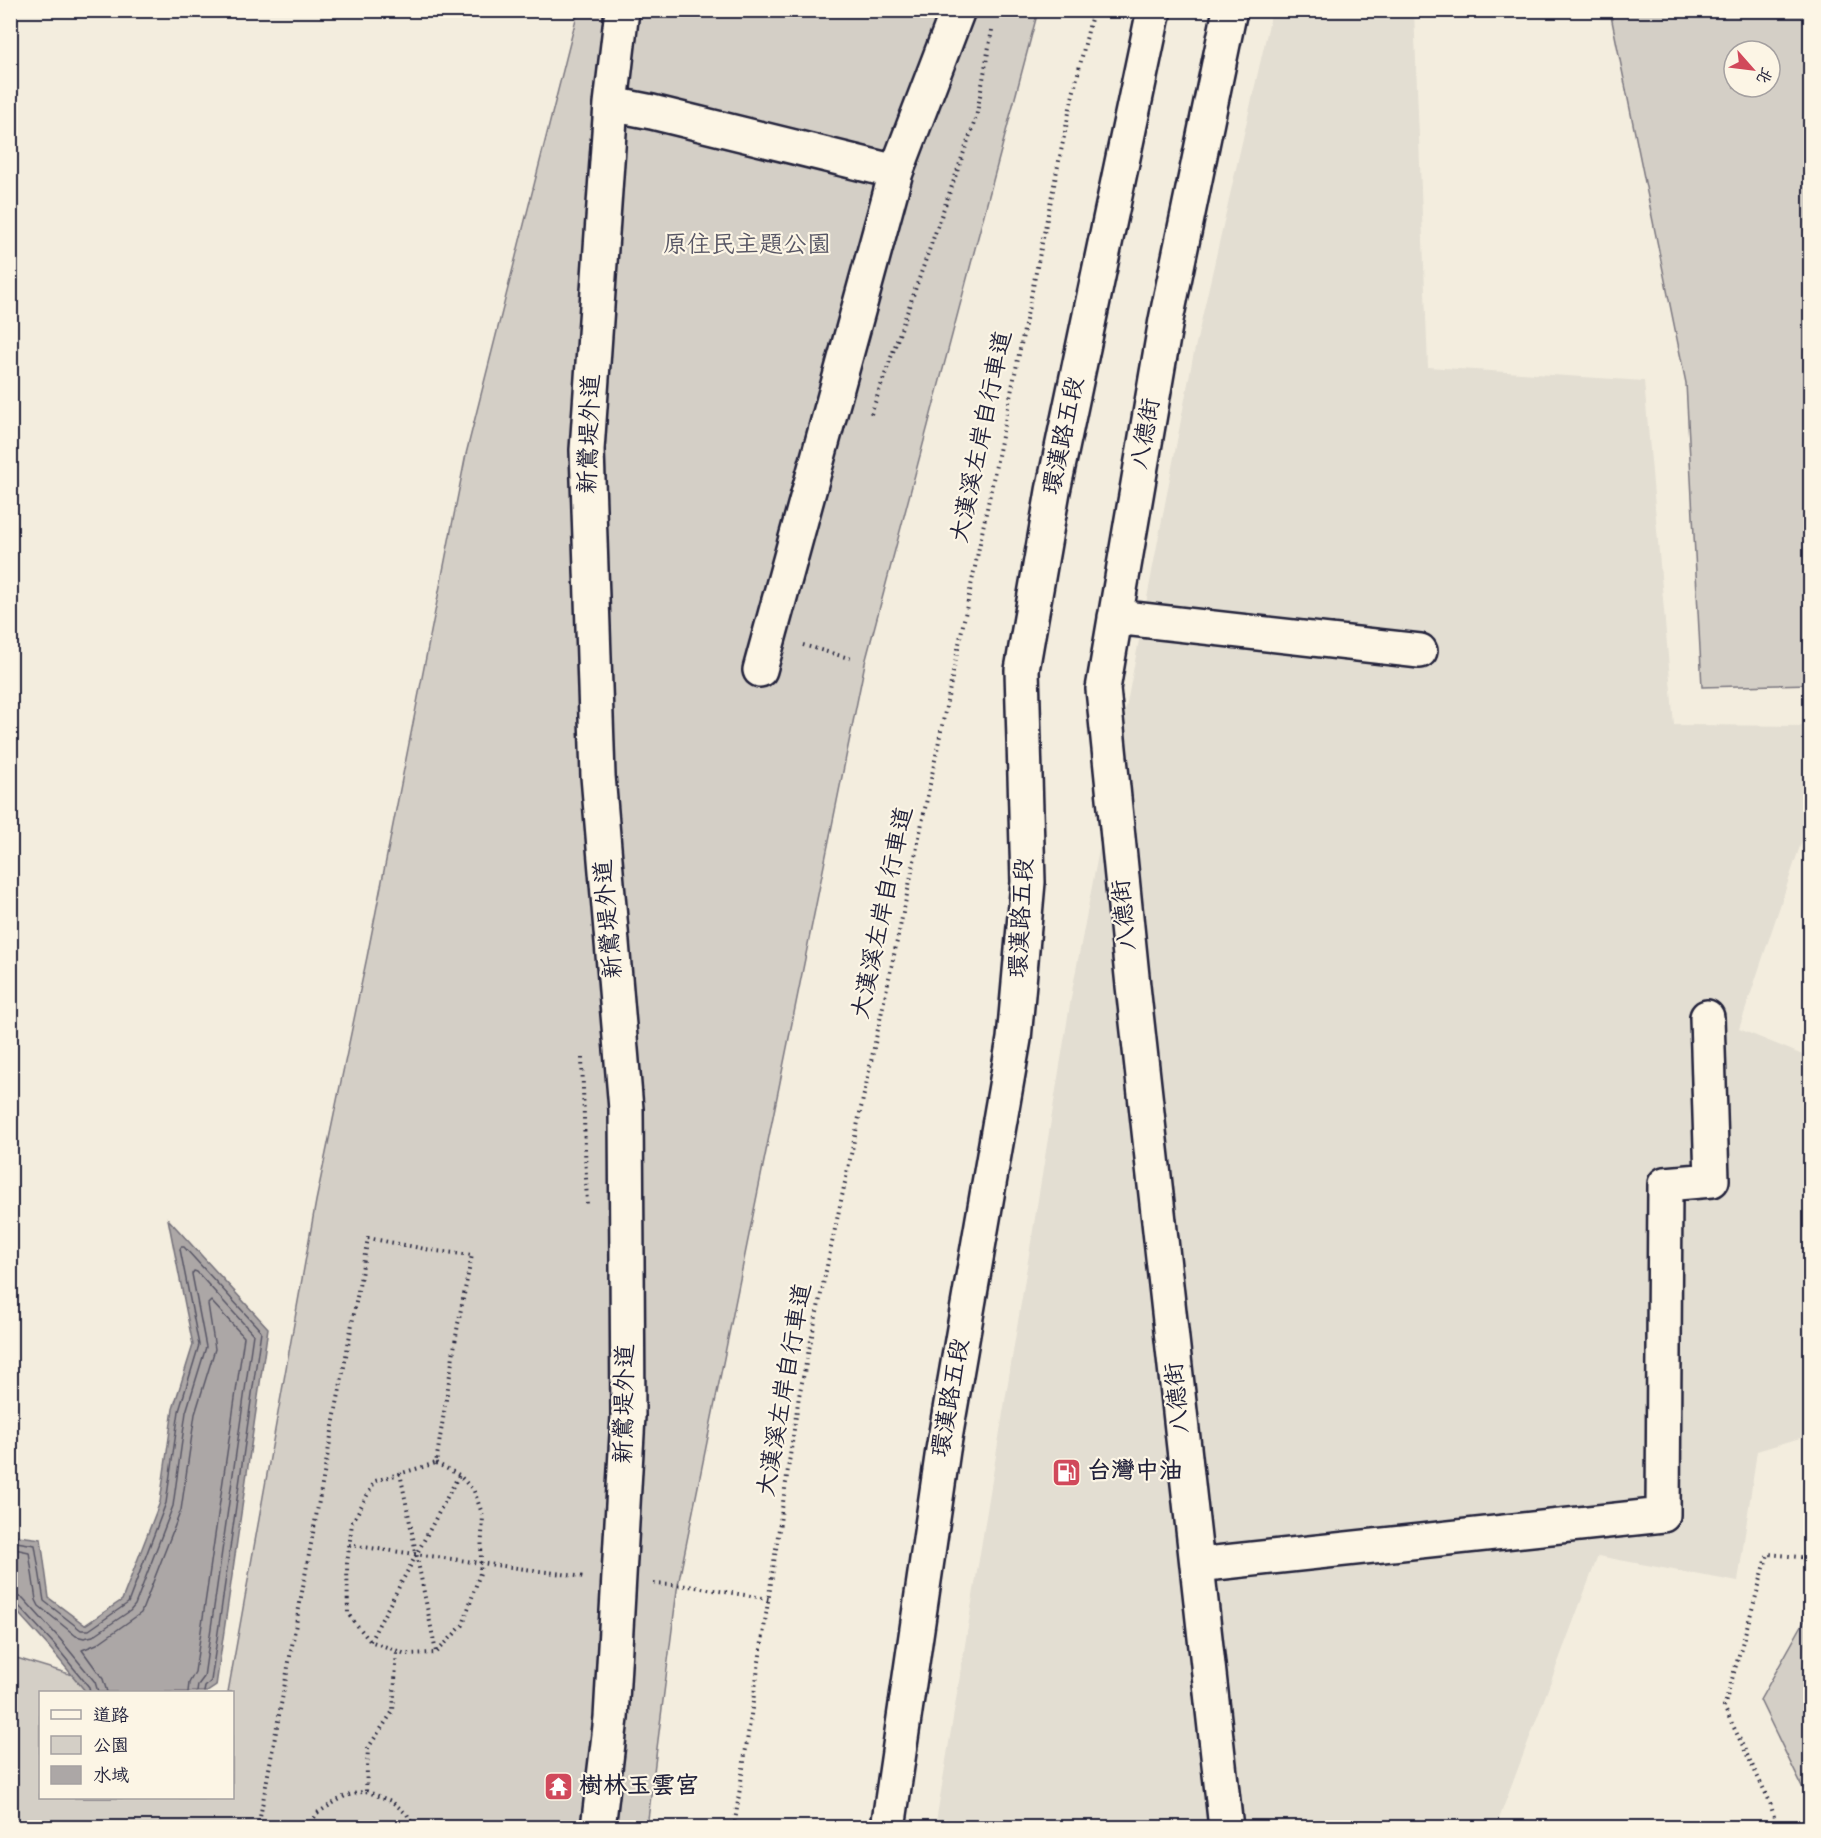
<svg xmlns="http://www.w3.org/2000/svg" width="1821" height="1838" font-family="'Indie Flower','LXGW WenKai TC',sans-serif">
	<style>
		.built { fill: #e3ded2 }
		.green { fill: #d4cfc6; stroke: #7b7880; stroke-width: 1.5; fill-rule: evenodd }
		.water { fill: #aca7a6; stroke: #75727b; stroke-width: 1.5 }
		.lines { fill: none; stroke-linecap: round; stroke-linejoin: round }
		.shore { stroke: #595766; stroke-width: 1.5 }
		.minor-casing { stroke: #22223b; stroke-width: 38 }
		.path { stroke: #22223b; stroke-width: 4; stroke-dasharray: 1.5 4.5; stroke-linecap: butt }
		.minor { stroke: #fcf5e5; stroke-width: 33 }
		.labels { text-anchor: middle; dominant-baseline: central; stroke-width: 4.5; stroke-linejoin: round; paint-order: stroke }
		.park-label { font-size: 24px; fill: #575665; stroke: #fcf5e5 }
		.street-label { font-size: 24px; fill: #22223b; stroke: #fcf5e5 }
		.poi-label { font-size: 24px; font-weight: bold; fill: #22223b; stroke: #fcf5e5; text-anchor: start }
	</style>
	<rect width="100%" height="100%" fill="#f3edde"/>
	<filter id="ink" filterUnits="userSpaceOnUse"><feTurbulence type="fractalNoise" baseFrequency=".0167" numOctaves="2"/><feDisplacementMap in="SourceGraphic" scale="12" xChannelSelector="R" yChannelSelector="G"/><feConvolveMatrix kernelMatrix="1 2 1 2 8 2 1 2 1" color-interpolation-filters="sRGB"/></filter>
	<g filter="url(#ink)">
		<path class="built" d="M1272,11h142l14,356 216,14 30,344 136,1v90l-71,213 71,29v377l-53,16 -19,131 -140,-26 -102,271 -561,1 138,-842 120,-629z"/>
		<path class="green" d="M578,11h460l-173,652 -188,927 -30,237h-636l-1,-171 119,36h-89v106h192v-106h-4l88,-491 51,-244 99,-503z
			M1610,11h200v673l-108,3 -16,-304zM1734,51h36v36h-36z
			M1810,1611v192l-50,-103z"/>
		<path class="water" d="M168,1219l100,109 -52,358 -9,6h-121l-37,-45 -38,-42v-70l30,4 8,59 36,27 37,-25 38,-98 13,-93 20,-64z"/>
		<g class="lines">
			<path class="shore" d="M10,1541l25,4 9,56 37,29h8l39,-27 38,-100 13,-92 20,-66 -19,-96 1,-2h3l77,84 -50,350 -6,6 -1,5
				M10,1548l19,4 7,48 3,6 37,30 8,2 9,-2 37,-25 5,-6 38,-99 13,-94 20,-65 -14,-73 2,-3 3,1 56,62 -49,343 -6,8 -1,7
				M10,1594l13,4 37,41 35,43 3,10
				M10,1602l7,2 37,40 35,43 1,5
				M107,1692l-4,-13 -21,-29 15,-6 44,-31 40,-103 14,-96 20,-65 -7,-45 3,-3 33,36 -49,335 -6,11 -1,9"/>
			<defs>
				<path id="minor" d="M611,104l41,8 244,60 62,-162
					M1115,617l305,34
					M760,670l136,-498
					M1197,1565l466,-50 2,-331 47,-4 -5,-163
					M598,1828l13,-110 17,-302 -2,-307 -28,-333 -11,-326 24,-346 11,-94
					M888,1828l55,-378 71,-411 14,-157 -6,-212 31,-179 101,-481
					M1226,1828l-93,-842 -30,-297 63,-369 64,-310"/>
			</defs>
			<use href="#minor" class="minor-casing"/>
			<path class="path" d="M871,414l105,-296 16,-88
				M803,645l49,14
				M582,1058l5,149
				M436,1463l23,12 15,16 9,25 -3,57 -17,52 -27,28 -30,1 -36,-13 -22,-27 -1,-50 5,-41 23,-42z
				M400,1473l36,179
				M349,1545l235,32
				M654,1584l35,2 80,13
				M370,1641l89,-166
				M366,1791l2,-43 25,-37 4,-61
				M258,1828l110,-590 68,13 36,4 -14,69 -22,139
				M308,1828l9,-15 28,-17 21,-5 25,10 16,13 7,14
				M734,1828l65,-432 112,-520 160,-773 22,-93
				M1777,1828l-7,-26 -46,-95 44,-153 42,4"/>
			<use href="#minor" class="minor"/>
		</g>
	</g>
	<defs>
		<symbol id="fuel-square" viewBox="-11 -11 22 22"><rect x="-9" y="-9" width="18" height="18" rx="4" fill="#d1495b" stroke="#fcf5e5"/><path d="M-5.5-6h7V0h2V4h1.3V-2.5L3-4.5l.8-.8L6-3V5H2.5V1h-1V6h-7ZM-4.2-4.7v3.2H.2V-4.7Z" fill="#fff"/></symbol>
		<symbol id="temple-square" viewBox="-11 -11 22 22"><rect x="-9" y="-9" width="18" height="18" rx="4" fill="#d1495b" stroke="#fcf5e5"/><path d="M0-6L5-2H3V0L6.5 2.5H4V6H1.5V3h-3V6H-4V2.5H-6.5L-3 0V-2H-5Z" fill="#fff"/></symbol>
	</defs>
	<g fill-rule="evenodd">
		<use href="#fuel-square" x="1050" y="1456" width="33" height="33"/>
		<use href="#temple-square" x="542" y="1770" width="33" height="33"/>
	</g>
	<g class="labels">
		<g class="park-label">
			<text x="747" y="246">原住民主題公園</text>
		</g>
		<g class="street-label">
			<text transform="translate(591 434) rotate(-88)">新鶯堤外道</text>
			<text transform="translate(1147 434) rotate(-80)">八德街</text>
			<text transform="translate(1065 436) rotate(-78)">環漢路五段</text>
			<text transform="translate(983 437) rotate(-78)">大漢溪左岸自行車道</text>
			<text transform="translate(884 913) rotate(-78)">大漢溪左岸自行車道</text>
			<text transform="translate(1126 915) rotate(-96)">八德街</text>
			<text transform="translate(1023 918) rotate(-87)">環漢路五段</text>
			<text transform="translate(610 919) rotate(-95)">新鶯堤外道</text>
			<text transform="translate(786 1390) rotate(-80)">大漢溪左岸自行車道</text>
			<text transform="translate(952 1398) rotate(-80)">環漢路五段</text>
			<text transform="translate(1179 1398) rotate(-96)">八德街</text>
			<text transform="translate(626 1404) rotate(-89)">新鶯堤外道</text>
		</g>
		<g class="poi-label">
			<text x="1087" y="1472">台灣中油</text>
			<text x="579" y="1787">樹林玉雲宮</text>
		</g>
	</g>
	<rect width="1821" height="1838" fill="none" stroke="#fcf5e5" stroke-width="36"/>
	<rect x="18" y="18" width="1785" height="1802" fill="none" stroke="#22223b" stroke-width="2" filter="url(#ink)"/>
	<rect x="39" y="1691" width="195" height="108" fill="#fcf5e5" stroke="#a5a1a1" stroke-width="1.5"/>
	<rect x="51" y="1710" width="30" height="9" fill="#fcf5e5" stroke="#a5a1a1" stroke-width="1.5"/>
	<text x="93" y="1721" font-size="18" fill="#22223b">道路</text>
	<rect x="51" y="1736" width="30" height="18" fill="#d4cfc6" stroke="#a5a1a1" stroke-width="1.5"/>
	<text x="93" y="1751" font-size="18" fill="#22223b">公園</text>
	<rect x="51" y="1766" width="30" height="18" fill="#aca7a6" stroke="#a5a1a1" stroke-width="1.5"/>
	<text x="93" y="1781" font-size="18" fill="#22223b">水域</text>
	<g transform="translate(1752 69) rotate(118)"><circle r="28" fill="#fcf5e5" stroke="#a5a1a1" stroke-width="1.5"/>
	<path d="M0-4.5L10 22L0 15L-10 22Z" fill="#d1495b"/>
	<text y="-9" font-size="16" font-weight="bold" text-anchor="middle" fill="#22223b">北</text>
	</g>
</svg>
